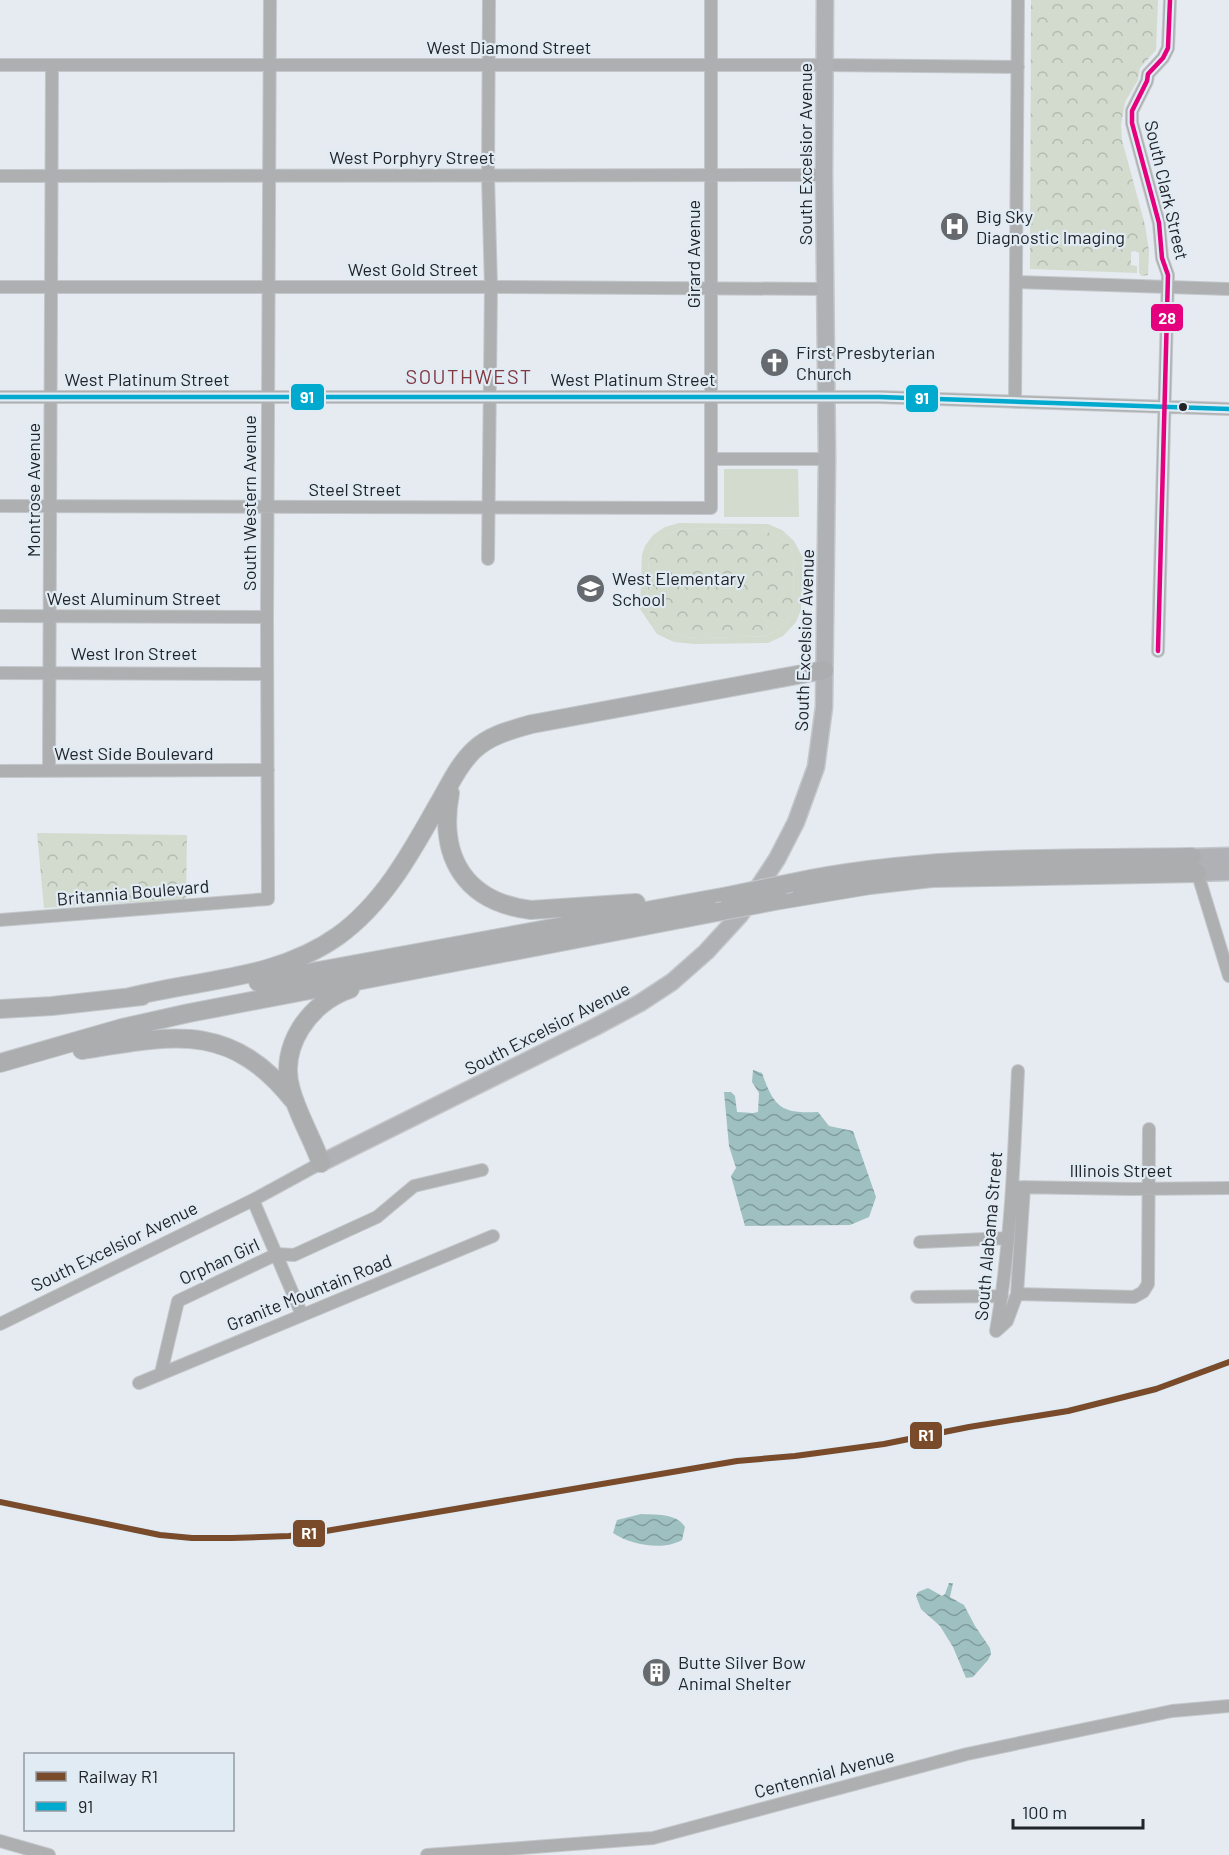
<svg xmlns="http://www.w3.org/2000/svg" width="1229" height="1855" font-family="Barlow,sans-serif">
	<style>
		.park { fill: url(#park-crowns) }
		.pitch { fill: #d2dbce; fill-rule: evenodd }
		.water { fill: url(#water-waves) }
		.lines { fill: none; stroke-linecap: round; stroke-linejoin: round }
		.minor-casing { stroke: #c3c7cb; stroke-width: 14 }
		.major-casing { stroke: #c3c7cb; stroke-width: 19 }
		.highway-casing { stroke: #c3c7cb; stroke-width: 20 }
		.minor { stroke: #aeafb0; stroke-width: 12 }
		.major { stroke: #afb1b4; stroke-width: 16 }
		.highway { stroke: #abadaf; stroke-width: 18 }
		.highway-bridge-casing { stroke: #c3c7cb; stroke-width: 20; stroke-linecap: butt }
		.highway-bridge { stroke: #abadaf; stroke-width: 18 }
		.bus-1-casing { stroke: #e1ebf4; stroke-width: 9 }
		.bus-2-casing { stroke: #e1ebf4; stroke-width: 9 }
		.bus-1 { stroke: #00a9ce; stroke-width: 4.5 }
		.bus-2 { stroke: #e5007d; stroke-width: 4.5 }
		.rail-1-casing { stroke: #e1ebf4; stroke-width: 10 }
		.rail-1 { stroke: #7a4b2a; stroke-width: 6 }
		.bus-dot { fill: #212428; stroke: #e1ebf4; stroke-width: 2 }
		.labels { text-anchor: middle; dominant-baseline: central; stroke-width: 4.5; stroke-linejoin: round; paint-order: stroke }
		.street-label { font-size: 18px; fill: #212428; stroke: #e1ebf4 }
		.poi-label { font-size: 18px; fill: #212428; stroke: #e1ebf4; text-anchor: start }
		.neighbourhood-label { font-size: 20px; letter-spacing: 1.5px; fill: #81383f; stroke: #e1ebf4 }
		.line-badge { stroke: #e1ebf4; stroke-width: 2 }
		.badge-label { font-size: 16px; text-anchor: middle; font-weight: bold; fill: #fff }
	</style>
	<defs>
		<pattern id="park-crowns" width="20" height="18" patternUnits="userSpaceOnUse" patternTransform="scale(1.5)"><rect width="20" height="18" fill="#d2dbce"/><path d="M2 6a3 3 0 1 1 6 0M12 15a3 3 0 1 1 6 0" fill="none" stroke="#b4bcb1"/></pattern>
		<pattern id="water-waves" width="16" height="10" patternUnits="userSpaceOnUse" patternTransform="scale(1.5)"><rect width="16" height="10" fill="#9ec0c1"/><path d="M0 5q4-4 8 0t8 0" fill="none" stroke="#809c9d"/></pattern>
	</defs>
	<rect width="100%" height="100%" fill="#e5ebf0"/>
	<path class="park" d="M1031,0h127l-2,50 -16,18 -2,12 -13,22 -4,23 1,15 23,85 4,26 -1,24 -6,1 -3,-3v-20l-4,-2 -4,1v13l6,1v7l-107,-4z
		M682,528l81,1 26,15 4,12 1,50c-3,14 -12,24 -26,29 -9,3 -22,1 -32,2 -26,0 -70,8 -85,-21 -6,-11 -3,-28 -3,-40 0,-29 9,-37 34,-48z
		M37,833l150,2 -1,64 -142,9z"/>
	<path class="pitch" d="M724,469h74l1,48h-75z
		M679,523l89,1 14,6 12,11 9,17 -2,52 -5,12 -13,14 -15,7 -74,1 -20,-2 -17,-8 -17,-25 2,-54 3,-9 8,-11 12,-8zM682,528l81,1 26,15 4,12 1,50c-3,14 -12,24 -26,29 -9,3 -22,1 -32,2 -26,0 -70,8 -85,-21 -6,-11 -3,-28 -3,-40 0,-29 9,-37 34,-48z"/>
	<path class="water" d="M753,1070l9,3c12,34 19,41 56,39l11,14 24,5 23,66 -7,20 -19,8 -105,1 -14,-50 5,-8 -7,-22 -5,-54h7l4,4 2,16 16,1 5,-1 1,-19 -7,-11z
		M641,1514c14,1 36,-1 44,13l-3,13c-19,11 -51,5 -69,-7l4,-13z
		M949,1583h4l-3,14 14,8 11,21 15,22 1,6 -3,6 -15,17 -7,1 -13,-31 -13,-21 -19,-17 -5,-13 2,-4 10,-4 14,8 3,-2z"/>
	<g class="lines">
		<defs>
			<path id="minor" d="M0,65h825l193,2
				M0,176l824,-1
				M1017,282l212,7
				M0,287h491l334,2
				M0,397h880l349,12
				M1015,402l3,-402
				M711,459h116
				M0,506l711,2v-508
				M488,559l3,-272 -3,-111 1,-176
				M0,616l267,1
				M1158,651l10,-376 -6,-17 -3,-35 -27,-100v-12l15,-30 1,-7 15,-16 5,-10 2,-48
				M0,673l267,1
				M0,771l268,-1
				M49,771l3,-706
				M1195,865l34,111
				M0,920l268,-21 -1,-282 3,-617
				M1012,1187l120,2 97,-1
				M253,1200l49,115
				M920,1242l88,-4
				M1017,1294l117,3 9,-5 5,-8 1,-155
				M917,1297l85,-1
				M0,1324l253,-124 68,-37
				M996,1331c15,-86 18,-173 22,-260
				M996,1331l11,-10 10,-27 7,-107
				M161,1373l17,-72 99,-47 17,1 83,-38 37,-31 68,-16
				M139,1383l354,-147
				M0,1841l49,14
				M427,1855l226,-17 314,-84 205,-43 57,-5"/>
			<path id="major" d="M1192,857l37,-1
				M1197,873l32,-1
				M321,1163l274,-136 45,-24 32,-21 34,-30 34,-37 37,-56 19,-37 20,-55 8,-60 3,-248 -3,-284 1,-175"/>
			<path id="highway" d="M450,793c-12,64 15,109 81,117l105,-7
				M791,883c132,-28 267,-24 401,-26
				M780,900l90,-15 62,-7 265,-5
				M258,982l470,-86
				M130,997c70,-18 146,-17 208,-61 46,-33 74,-85 101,-133 10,-17 20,-39 35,-53 16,-15 37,-20 58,-26l292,-54
				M0,1009l52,-3 90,-10
				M82,1050c89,-14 147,-30 211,50
				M0,1063l122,-35 67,-15 528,-101
				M321,1163c-9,-25 -23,-48 -30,-73 -13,-43 19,-88 59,-101"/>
		</defs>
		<use href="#minor" class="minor-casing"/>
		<use href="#major" class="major-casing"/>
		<use href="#highway" class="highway-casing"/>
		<use href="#minor" class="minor"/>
		<use href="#major" class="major"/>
		<use href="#highway" class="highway"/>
		<defs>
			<path id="highway-bridge" d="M728,896l63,-13
				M717,912l63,-12"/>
		</defs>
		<use href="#highway-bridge" class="highway-bridge-casing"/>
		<use href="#highway-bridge" class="highway-bridge"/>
		<defs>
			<path id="bus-1" d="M0,397h880l349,12"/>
			<path id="bus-2" d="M1158,651l10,-376 -6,-17 -3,-35 -27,-100v-12l15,-30 1,-7 15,-16 5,-10 2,-48"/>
		</defs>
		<use href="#bus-1" class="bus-1-casing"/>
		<use href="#bus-2" class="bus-2-casing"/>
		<use href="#bus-1" class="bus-1"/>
		<use href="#bus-2" class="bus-2"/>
		<defs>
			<path id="rail-1" d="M0,1502l160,33 32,3h40l57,-2 31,-4 417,-71 58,-5 89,-12 85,-17 99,-16 88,-22 73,-27"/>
		</defs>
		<use href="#rail-1" class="rail-1-casing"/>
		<use href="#rail-1" class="rail-1"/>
	</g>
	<defs>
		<symbol id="hospital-disc" viewBox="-11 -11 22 22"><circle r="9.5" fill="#666a6e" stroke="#e1ebf4"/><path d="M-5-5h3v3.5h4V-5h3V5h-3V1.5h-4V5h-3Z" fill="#fff"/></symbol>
		<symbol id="church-disc" viewBox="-11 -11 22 22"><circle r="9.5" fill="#666a6e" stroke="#e1ebf4"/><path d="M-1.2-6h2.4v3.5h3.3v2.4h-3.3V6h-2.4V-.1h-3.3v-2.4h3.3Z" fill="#fff"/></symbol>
		<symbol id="school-disc" viewBox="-11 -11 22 22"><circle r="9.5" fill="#666a6e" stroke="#e1ebf4"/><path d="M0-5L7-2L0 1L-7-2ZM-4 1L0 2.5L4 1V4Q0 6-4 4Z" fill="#fff"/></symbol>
		<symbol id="building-disc" viewBox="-11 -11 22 22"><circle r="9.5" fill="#666a6e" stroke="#e1ebf4"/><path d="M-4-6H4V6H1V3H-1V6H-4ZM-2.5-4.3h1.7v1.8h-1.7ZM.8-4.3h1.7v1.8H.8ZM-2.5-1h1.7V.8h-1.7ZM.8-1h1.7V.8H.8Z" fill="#fff"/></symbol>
	</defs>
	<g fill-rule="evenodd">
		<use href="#hospital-disc" x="938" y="210" width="33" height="33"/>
		<use href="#church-disc" x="758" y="346" width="33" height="33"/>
		<use href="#school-disc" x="574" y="572" width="33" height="33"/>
		<use href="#building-disc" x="640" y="1656" width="33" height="33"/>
	</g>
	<circle class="bus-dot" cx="1183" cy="407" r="5"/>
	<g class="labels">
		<g class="street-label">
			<text x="509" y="47">West Diamond Street</text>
			<text transform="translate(805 154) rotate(-90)">South Excelsior Avenue</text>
			<text x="412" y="157">West Porphyry Street</text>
			<text transform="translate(1167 190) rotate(77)">South Clark Street</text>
			<text transform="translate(693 254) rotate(-90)">Girard Avenue</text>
			<text x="413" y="269">West Gold Street</text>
			<text x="147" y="379">West Platinum Street</text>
			<text x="633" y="379">West Platinum Street</text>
			<text x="355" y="489">Steel Street</text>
			<text transform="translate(33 490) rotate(-90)">Montrose Avenue</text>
			<text transform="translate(249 503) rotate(-90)">South Western Avenue</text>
			<text x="134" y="598">West Aluminum Street</text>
			<text transform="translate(804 640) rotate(-88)">South Excelsior Avenue</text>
			<text x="134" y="653">West Iron Street</text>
			<text x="134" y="753">West Side Boulevard</text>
			<text transform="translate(133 892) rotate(-5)">Britannia Boulevard</text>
			<text transform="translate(547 1028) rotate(-27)">South Excelsior Avenue</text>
			<text x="1121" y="1170">Illinois Street</text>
			<text transform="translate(988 1236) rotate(-85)">South Alabama Street</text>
			<text transform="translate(114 1246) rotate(-26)">South Excelsior Avenue</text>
			<text transform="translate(219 1261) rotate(-25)">Orphan Girl</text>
			<text transform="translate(309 1292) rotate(-22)">Granite Mountain Road</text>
			<text transform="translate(824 1773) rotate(-15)">Centennial Avenue</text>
		</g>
		<g class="poi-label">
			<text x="976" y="216">Big Sky<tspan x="976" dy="21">Diagnostic Imaging</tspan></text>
			<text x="796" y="352">First Presbyterian<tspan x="796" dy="21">Church</tspan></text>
			<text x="612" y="578">West Elementary<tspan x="612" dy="21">School</tspan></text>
			<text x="678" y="1662">Butte Silver Bow<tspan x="678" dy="21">Animal Shelter</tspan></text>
		</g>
		<g class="neighbourhood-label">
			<text x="469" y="376">SOUTHWEST</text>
		</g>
	</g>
	<g class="line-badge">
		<rect x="1150" y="303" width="34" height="29" rx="6" fill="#e5007d"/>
		<rect x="290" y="383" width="35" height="28" rx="6" fill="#00a9ce"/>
		<rect x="905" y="384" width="34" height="29" rx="6" fill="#00a9ce"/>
		<rect x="909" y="1421" width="34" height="29" rx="6" fill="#7a4b2a"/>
		<rect x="292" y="1519" width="34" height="29" rx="6" fill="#7a4b2a"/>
	</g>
	<g class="badge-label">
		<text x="1167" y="324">28</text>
		<text x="307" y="403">91</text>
		<text x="922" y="404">91</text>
		<text x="926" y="1441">R1</text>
		<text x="309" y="1539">R1</text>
	</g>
	<rect x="24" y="1753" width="210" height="78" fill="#e1ebf4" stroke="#949ba2" stroke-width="1.5"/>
	<rect x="36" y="1772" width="30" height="9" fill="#7a4b2a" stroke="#949ba2" stroke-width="1.5"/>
	<text x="78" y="1783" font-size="18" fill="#212428">Railway R1</text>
	<rect x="36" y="1802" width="30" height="9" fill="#00a9ce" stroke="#949ba2" stroke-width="1.5"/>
	<text x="78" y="1813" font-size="18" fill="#212428">91</text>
	<path d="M1013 1819v9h130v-9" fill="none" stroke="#212428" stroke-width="3"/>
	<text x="1022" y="1819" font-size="18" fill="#212428" stroke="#e1ebf4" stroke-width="4.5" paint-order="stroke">100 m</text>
</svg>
